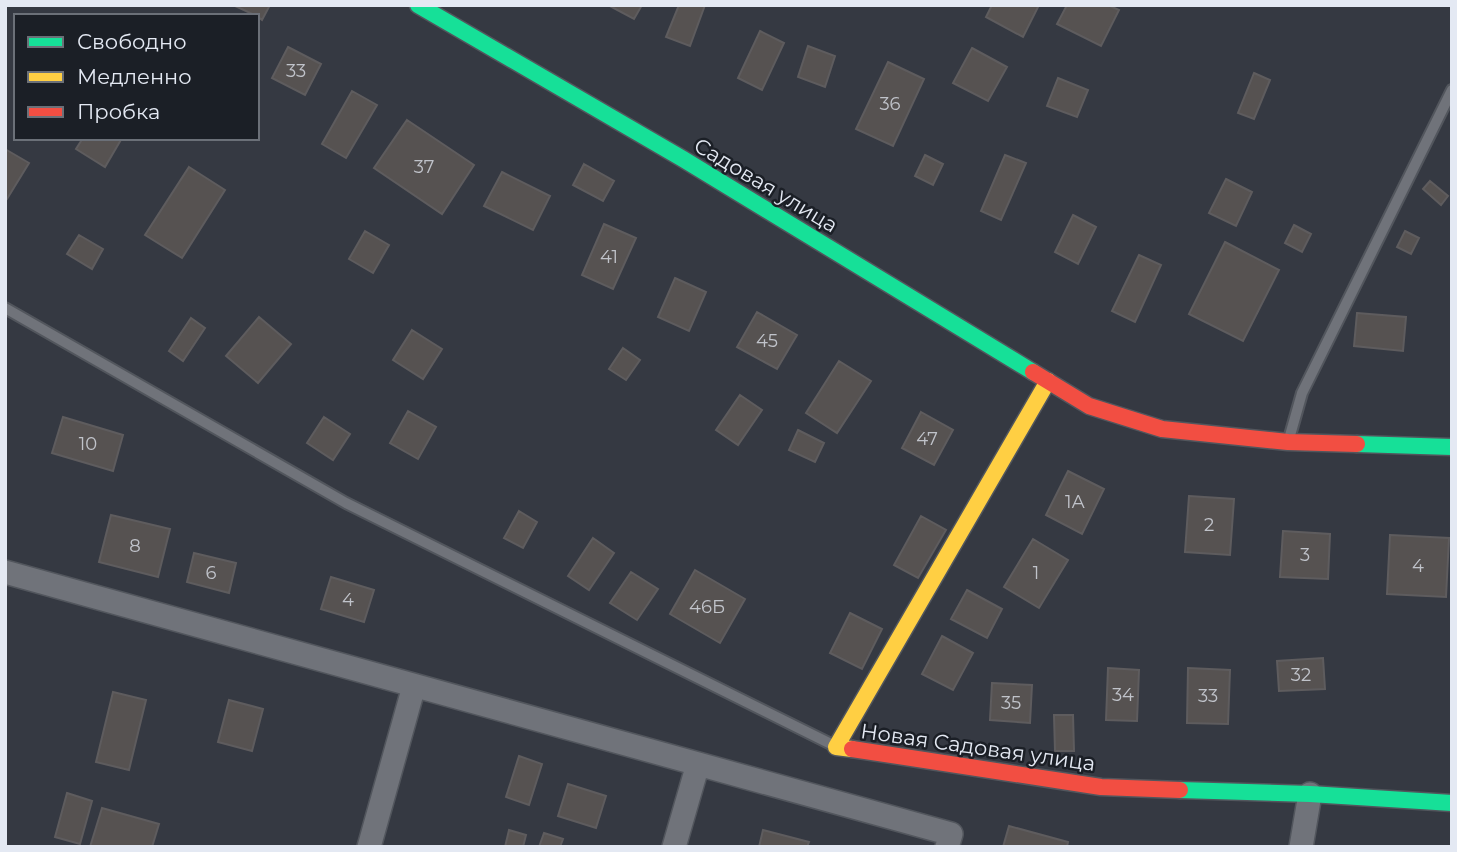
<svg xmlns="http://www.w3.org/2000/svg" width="1457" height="852" font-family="Montserrat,sans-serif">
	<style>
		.building { fill: #565251; stroke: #5e5c5e; stroke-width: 2 }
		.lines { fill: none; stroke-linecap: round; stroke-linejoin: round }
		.lane-casing { stroke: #52565d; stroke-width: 14 }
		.street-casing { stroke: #52565d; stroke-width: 26 }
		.fast-casing { stroke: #52565d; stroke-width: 19 }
		.slow-casing { stroke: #52565d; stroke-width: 19 }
		.jam-casing { stroke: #52565d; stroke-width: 19 }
		.lane { stroke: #70737a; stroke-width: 10 }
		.street { stroke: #70737a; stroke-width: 23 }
		.fast { stroke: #16e098; stroke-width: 16 }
		.slow { stroke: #ffcf43; stroke-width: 16 }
		.jam { stroke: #f24e42; stroke-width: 16 }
		.labels { text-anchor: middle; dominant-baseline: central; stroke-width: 5; stroke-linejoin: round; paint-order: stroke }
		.number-label { font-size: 18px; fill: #c0c3ca }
		.street-label { font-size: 21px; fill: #e4e9f3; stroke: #1b1f26 }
	</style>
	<rect width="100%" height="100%" fill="#353942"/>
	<path class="building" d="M233,5h37l-8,15 -5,-4z
		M608,5h34l-8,14z
		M679,5h26l-15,41 -24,-9z
		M992,5h47l-16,32 -37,-20z
		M1067,5h41l11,5 -18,36 -44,-22z
		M760,31l24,12 -22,47 -24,-12z
		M808,46l27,10 -10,31 -27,-10z
		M288,47l33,17 -16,31 -33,-17z
		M972,48l35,19 -19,34 -35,-18z
		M888,62l36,17 -31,67 -37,-17z
		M1254,73l16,7 -16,39 -16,-6z
		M1058,78l30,12 -11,27 -30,-11z
		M352,91l25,14 -31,53 -24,-14z
		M407,120l67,45 -32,49 -68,-46z
		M83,138h39l-17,29 -29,-18z
		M5,149l24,14 -22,36 -2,-1z
		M925,155l18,9 -10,21 -18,-9z
		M1005,155l21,8 -25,57 -20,-9z
		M584,164l30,17 -11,20 -30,-16z
		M189,167l36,23 -43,68 -37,-23z
		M502,172l48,24 -17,34 -49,-24z
		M1226,179l26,13 -16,34 -27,-13z
		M1430,181l18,15 -7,9 -18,-16z
		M1073,215l23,12 -18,37 -23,-12z
		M604,224l32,14 -23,51 -31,-14z
		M1294,225l17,9 -9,18 -17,-9z
		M365,231l24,14 -16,28 -24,-14z
		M1405,231l14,7 -8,16 -14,-7z
		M79,235l24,14 -11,20 -25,-15z
		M1225,242l54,28 -36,71 -54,-27z
		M1139,255l22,10 -26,57 -23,-11z
		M675,278l31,14 -17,39 -31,-14z
		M757,312l40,23 -20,34 -40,-22z
		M1357,313l49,4 -3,34 -49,-5z
		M259,317l32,27 -33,39 -32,-27z
		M191,318l14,10 -22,33 -14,-10z
		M412,330l30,19 -19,30 -30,-19z
		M623,348l17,12 -14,20 -17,-11z
		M839,361l32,20 -34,52 -31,-20z
		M740,395l22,15 -24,35 -22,-15z
		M408,411l28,16 -18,32 -28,-16z
		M921,412l32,18 -19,35 -32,-17z
		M63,417l60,18 -10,36 -61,-18z
		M324,417l26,17 -17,26 -26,-17z
		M798,430l26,13 -9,19 -26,-12z
		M1068,471l36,18 -22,45 -36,-19z
		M1189,496l45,3 -4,56 -45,-3z
		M519,511l18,11 -14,26 -19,-10z
		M111,515l59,14 -12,48 -59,-15z
		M921,516l25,14 -28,48 -24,-13z
		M1283,531l47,3 -2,45 -48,-2z
		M1390,535l59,3 -3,59 -59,-3z
		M593,538l21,15 -25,37 -21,-14z
		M1033,539l35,21 -29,48 -35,-21z
		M194,553l42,10 -7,30 -42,-11z
		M695,570l50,29 -25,44 -50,-29z
		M631,572l27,17 -21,31 -27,-17z
		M331,577l43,13 -10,32 -43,-13z
		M967,590l35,19 -15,29 -36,-19z
		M850,613l32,16 -20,40 -32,-16z
		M942,636l31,17 -20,37 -31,-16z
		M1323,658l2,31 -46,2 -2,-30z
		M1108,668l31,2 -2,51 -31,-1z
		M1188,668l42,2 -2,54 -41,-1z
		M992,683l40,2 -2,38 -40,-3z
		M113,692l33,8 -17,70 -33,-8z
		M229,700l34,9 -11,42 -34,-9z
		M1054,715h19l1,36h-19z
		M519,756l23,8 -13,41 -23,-8z
		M568,784l38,12 -10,32 -38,-12z
		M67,793l25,8 -12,43 -25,-7z
		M102,808l57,16 -7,23h-62z
		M1009,826l59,16 -1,5h-64z
		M509,830l17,5 -3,12h-18z
		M763,830l46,12 -2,5h-48z
		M544,833l19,6 -3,8h-21z"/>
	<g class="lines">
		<defs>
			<path id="lane" d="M5,308l341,195 489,243
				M1289,439l13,-46 150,-303"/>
			<path id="street" d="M5,572l946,262 -4,13
				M369,847l45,-161
				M674,847l24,-83
				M1301,847l9,-53"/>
			<path id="fast" d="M418,5l265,154 350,213
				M1357,444l95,3
				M1180,790l130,4 142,9"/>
			<path id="slow" d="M852,749l-16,-2 212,-366"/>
			<path id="jam" d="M1033,372l56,34 73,23 126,13 69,2
				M852,749l249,38 79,3"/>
		</defs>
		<use href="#lane" class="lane-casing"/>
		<use href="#street" class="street-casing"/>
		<use href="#fast" class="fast-casing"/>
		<use href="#slow" class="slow-casing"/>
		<use href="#jam" class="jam-casing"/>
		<use href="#lane" class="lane"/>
		<use href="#street" class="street"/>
		<use href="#fast" class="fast"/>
		<use href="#slow" class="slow"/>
		<use href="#jam" class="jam"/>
	</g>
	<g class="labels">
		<g class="number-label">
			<text x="296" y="71">33</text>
			<text x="890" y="104">36</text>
			<text x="424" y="167">37</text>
			<text x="609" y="257">41</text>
			<text x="767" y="341">45</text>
			<text x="927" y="439">47</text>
			<text x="88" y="444">10</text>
			<text x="1075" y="502">1А</text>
			<text x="1209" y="525">2</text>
			<text x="135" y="546">8</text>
			<text x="1305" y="555">3</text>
			<text x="1418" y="566">4</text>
			<text x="211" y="573">6</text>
			<text x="1036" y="573">1</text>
			<text x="348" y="600">4</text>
			<text x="707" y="607">46Б</text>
			<text x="1301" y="675">32</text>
			<text x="1123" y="695">34</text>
			<text x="1208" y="696">33</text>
			<text x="1011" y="703">35</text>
		</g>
		<g class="street-label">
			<text transform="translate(766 185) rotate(31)">Садовая улица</text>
			<text transform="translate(978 747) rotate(8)">Новая Садовая улица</text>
		</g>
	</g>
	<rect width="1457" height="852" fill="none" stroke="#e4e9f3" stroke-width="14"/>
	<rect x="14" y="14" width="245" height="126" fill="#1b1f26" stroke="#6b7078" stroke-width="2"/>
	<rect x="28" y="37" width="35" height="10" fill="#16e098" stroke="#6b7078" stroke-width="2"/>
	<text x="77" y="49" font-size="21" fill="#e4e9f3">Свободно</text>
	<rect x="28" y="72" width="35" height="10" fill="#ffcf43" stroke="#6b7078" stroke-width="2"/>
	<text x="77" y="84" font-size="21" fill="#e4e9f3">Медленно</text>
	<rect x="28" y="107" width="35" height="10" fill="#f24e42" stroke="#6b7078" stroke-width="2"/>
	<text x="77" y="119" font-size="21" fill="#e4e9f3">Пробка</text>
</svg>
